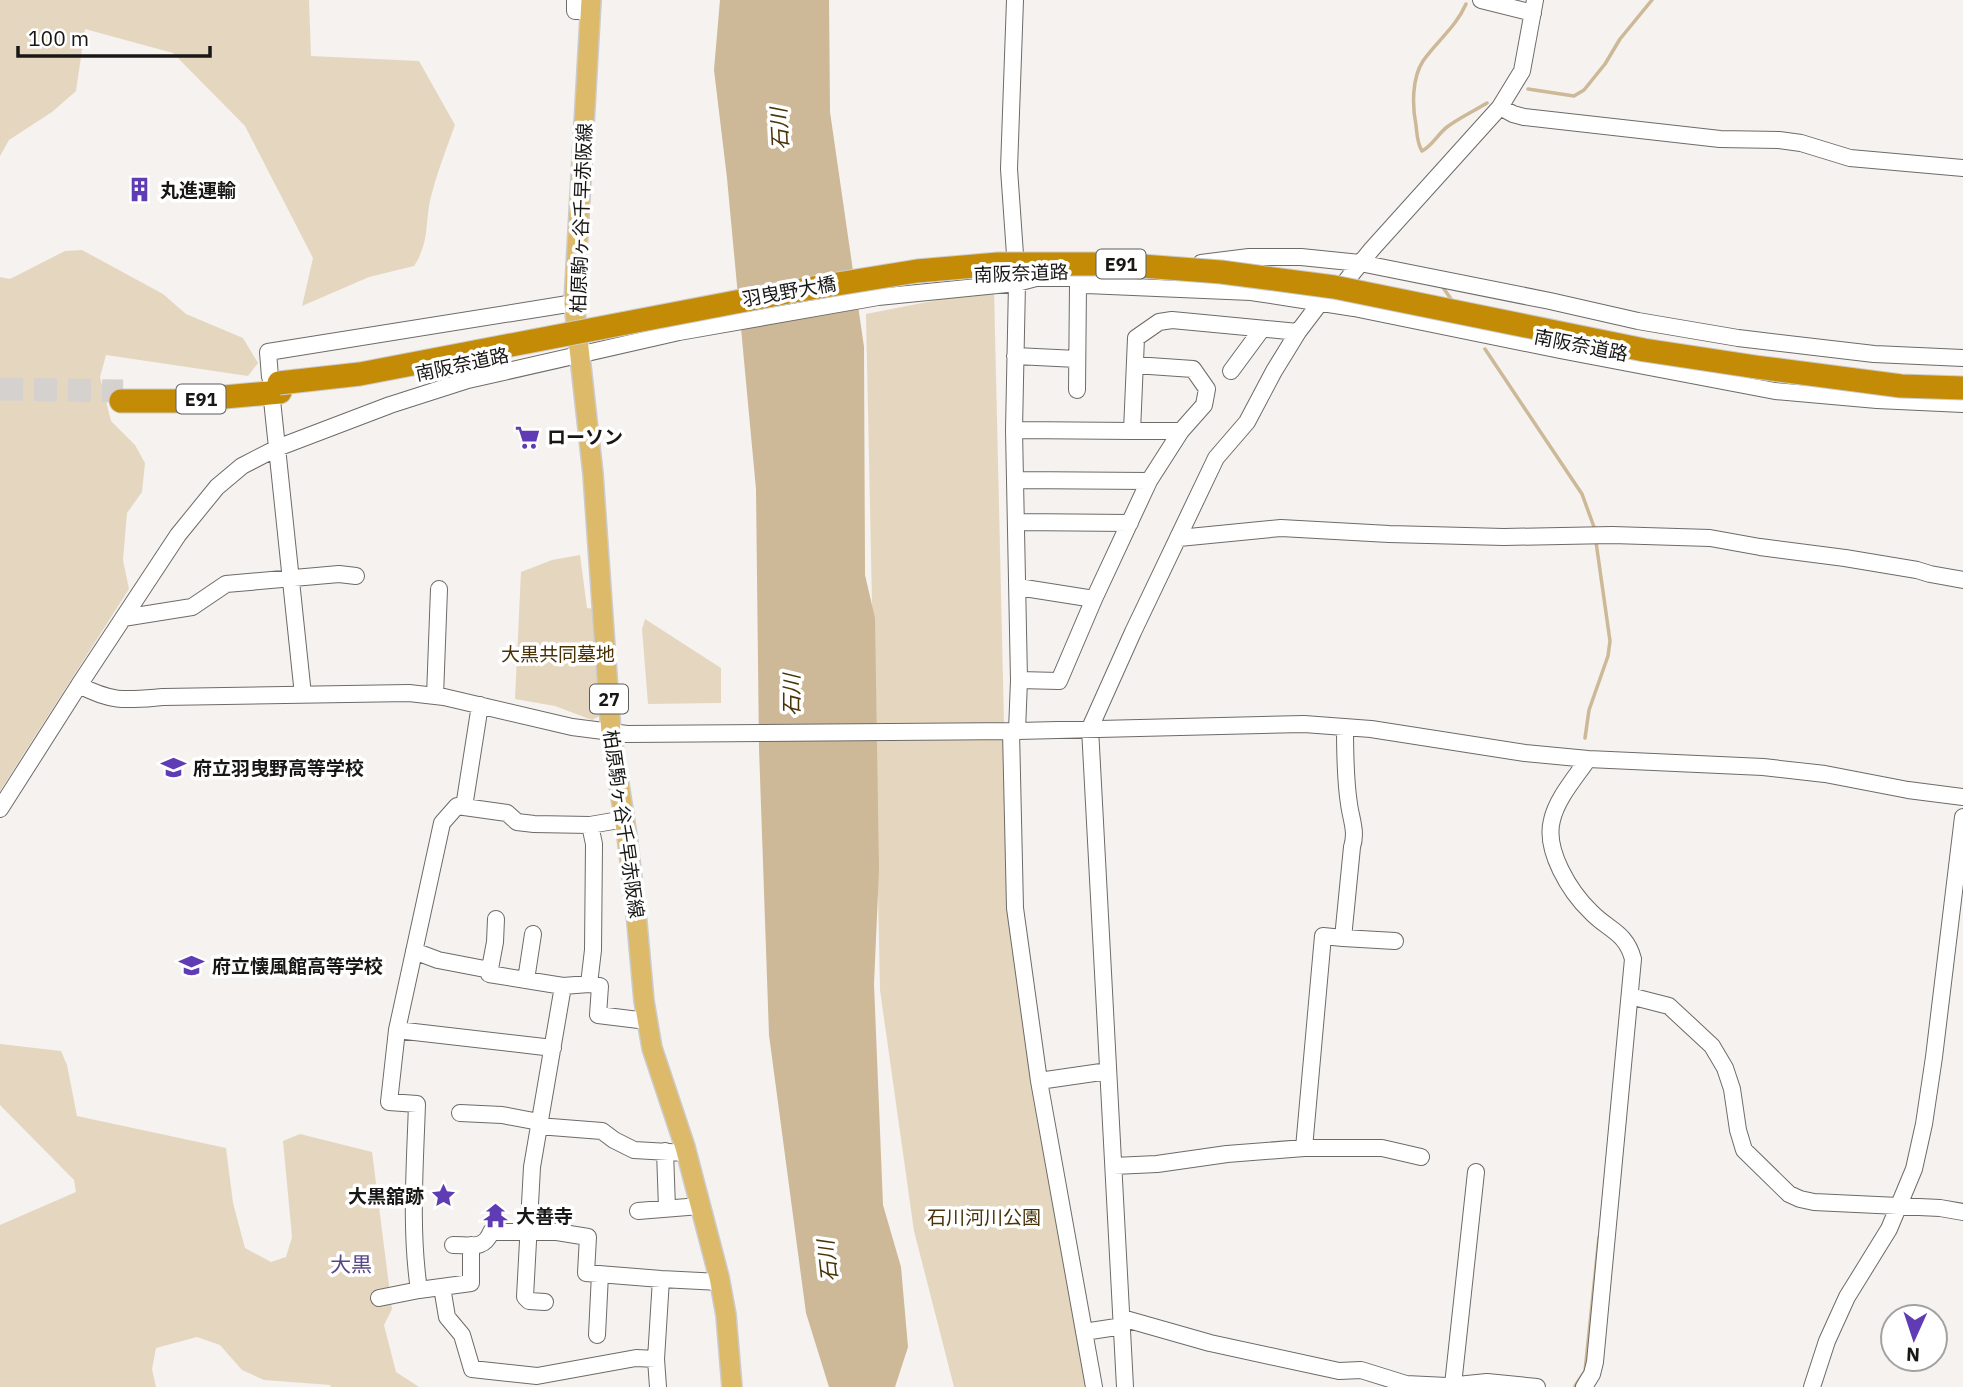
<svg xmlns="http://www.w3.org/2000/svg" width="1963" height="1387" font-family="'IBM Plex Sans','Noto Sans JP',sans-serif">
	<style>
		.green { fill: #e5d7bf }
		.water { fill: #cdb897 }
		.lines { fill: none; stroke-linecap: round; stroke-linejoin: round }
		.stream { stroke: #cdb897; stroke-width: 3.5 }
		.highway-tunnel { stroke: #d4d1ce; stroke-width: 23; stroke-dasharray: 23 11; stroke-linecap: butt }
		.minor-casing { stroke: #6d6b68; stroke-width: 18 }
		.major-casing { stroke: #ccc; stroke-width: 22 }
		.highway-casing { stroke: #ccc; stroke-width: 25 }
		.minor { stroke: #fff; stroke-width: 16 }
		.major { stroke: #dcba6a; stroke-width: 19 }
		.highway { stroke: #c48c06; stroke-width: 23 }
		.highway-bridge-casing { stroke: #ccc; stroke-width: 25; stroke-linecap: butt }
		.highway-bridge { stroke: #c48c06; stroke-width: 23 }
		.labels { text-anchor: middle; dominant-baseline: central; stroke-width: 7; stroke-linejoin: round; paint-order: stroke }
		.shield { fill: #fff; stroke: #5d5d5c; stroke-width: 2 }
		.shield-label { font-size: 18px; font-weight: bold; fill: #181716 }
		.poi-label { font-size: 19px; font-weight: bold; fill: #181716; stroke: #fff; text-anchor: start }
		.street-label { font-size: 19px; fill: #181716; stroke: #fff }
		.park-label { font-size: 19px; fill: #483206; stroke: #fff }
		.water-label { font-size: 21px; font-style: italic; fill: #4a3408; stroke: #fff }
		.neighbourhood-label { font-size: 21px; fill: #564886; stroke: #fff }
	</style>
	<rect width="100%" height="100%" fill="#f5f2ef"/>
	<path class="green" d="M0,0h309l2,56 108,5 36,64c-8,22 -17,45 -23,68 -8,27 -1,47 -18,73l-45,11 -67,29 11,-48 -68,-132 -72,-73 -88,-24 -9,62 -24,21 -43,28 -9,16z
		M82,250l81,44 23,20 57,24 15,25 -10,13 -142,-21 -6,22 11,44 24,24 10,18 -3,29 -15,21 -4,47 6,29 -129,202v-514l10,2 55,-28z
		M994,289l14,608 80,490h-134l-40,-156 -34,-241 -14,-676z
		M580,555l7,53 9,1 4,107 -8,4 -37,-14 -40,-7 6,-127 31,-12z
		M645,619l76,49v35l-73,1 -6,-75z
		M0,1044l61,7 6,14 10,51 149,32 7,55 12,45 26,14 15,-5 6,-20 -9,-96 17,-7 72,18 20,157 -8,16 12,47 23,15h-88l-1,-2 -66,-5 -22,-10 -22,-25 -23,-8 -41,11 -4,21 4,18h-156v-162l76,-33 -2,-12 -74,-75z"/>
	<path class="water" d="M720,0h109l1,112 34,235 1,228 10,43 4,252 -5,114 9,221 18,62 7,80 -13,40h-66l-23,-74 -37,-278 -10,-287 -3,-259 -29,-311 -13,-108z"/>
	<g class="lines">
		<path class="stream" d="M1466,4c-10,23 -29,37 -43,57 -11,17 -11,44 -7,64 1,9 1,18 6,26 10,-5 16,-17 25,-24 12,-9 27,-16 40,-24
			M1528,89l46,7 10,-6 21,-26 15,-25 32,-39
			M1442,286l11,16
			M1485,349l97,145 12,33
			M1585,738l4,-28 19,-54 2,-15 -14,-99
			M1575,1386l10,-15 14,-134"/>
		<path class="highway-tunnel" d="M0,389l123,2"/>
		<defs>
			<path id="minor" d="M575,0v11h15
				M1015,0l-6,169 8,114 -3,147 5,250 -2,51
				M1481,0l52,13
				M1500,107l13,7 11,3 196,22 59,1 22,3 49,15 113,10
				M1201,263l48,-6h52l59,6 190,38 88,20 100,17 136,16 89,4
				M1086,285l165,7 103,16 206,42 215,41 102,9 86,4
				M1015,356l62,3
				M1135,365l58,4 14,20 -3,16 -23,26
				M1231,371l31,-42
				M270,377l-2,-25 306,-49
				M1077,390l1,-105
				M272,400l31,295
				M1014,430l118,1
				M1015,480l134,1
				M1016,522l114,1
				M1179,538l102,-10 108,6 115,3 108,-2 98,3 50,9 85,11 72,12 13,4 33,6
				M1018,587l76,12
				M123,618l69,-11 34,-23 113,-10 17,2
				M1019,680l40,1 35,-82 55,-118 32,-50h-49l4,-93 23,-16 13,-2 126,12
				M79,685l99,-150 39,-48 25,-21 35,-18 113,-43 78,-25 211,-48 199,-35 139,-14 19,-5h53l38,-5
				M435,696l4,-107
				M1345,727c0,25 0,51 4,77 2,15 8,28 3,43l-9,91 52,3
				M1011,731l4,177 24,173 55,306
				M464,807l16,-102
				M0,809l79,-124c34,18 48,15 84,12l246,-4 35,4 128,30 55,7 390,-3 287,-7 67,5 154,24 63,6 175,8 62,7 83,16 55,7
				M496,919l-1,23 -6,32 74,12 26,-2 4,-34 1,-106 -4,-19
				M414,951l24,9 52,10
				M526,980l7,-46
				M589,984l11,2 -2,29 49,6
				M1630,996l39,10 43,40 13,22 7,21 6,41 6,20 45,44 11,5 14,3 126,6 23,4
				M397,1030l156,18
				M1039,1081l69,-10
				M460,1113l42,2 37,7
				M538,1126l64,5 12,9 20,10 52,3
				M1304,1148l19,-212 20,2
				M665,1151l2,57
				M1114,1166l43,-2 70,-10 77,-6h78l39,9
				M638,1211l62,-5
				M453,1245c18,0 31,5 38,-13h66l31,5 -2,36 75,6 59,3
				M442,1287l5,30 15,18 10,34 65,7 99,-18 20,1
				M419,1290c-9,-61 -4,-124 -2,-186l-28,-2 8,-72 45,-207 15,-17 50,7 10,9 17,2 56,1 35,-6
				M379,1298l40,-8 52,-7v-38
				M545,1302l-16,-1 -4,-4 7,-130 31,-181
				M1122,1318l88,25 129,28 22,-1 45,14 41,2 40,-4 50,5
				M1084,1332l39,-6
				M597,1335l3,-61
				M1453,1385l23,-213
				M658,1387l-2,-28 5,-80
				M1125,1387l-35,-659 43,-96 83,-174 31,-36 27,-51 24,-39 22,-29 26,-22 26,-32 128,-142 22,-36 13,-71
				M1584,1387l8,-13 3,-12 38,-403c-7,-27 -25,-29 -42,-47 -21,-20 -47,-62 -39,-92 5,-22 24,-43 36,-61
				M1812,1387l15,-46 20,-44 42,-68 25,-60 10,-45 10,-67 29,-240"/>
			<path id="major" d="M591,0l-17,303 19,171 18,259 16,103 9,76 8,89 8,47 33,99 34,130 7,38 6,72"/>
			<path id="highway" d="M121,401h59l100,-9"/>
		</defs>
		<use href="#minor" class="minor-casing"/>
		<use href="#major" class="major-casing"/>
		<use href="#highway" class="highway-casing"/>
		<use href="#minor" class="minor"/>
		<use href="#major" class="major"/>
		<use href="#highway" class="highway"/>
		<defs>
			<path id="highway-bridge" d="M279,383l81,-9 428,-82 129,-21 81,-7h118l105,8 113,15 310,63 112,17 145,19 62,2"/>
		</defs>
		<use href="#highway-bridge" class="highway-bridge-casing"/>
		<use href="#highway-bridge" class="highway-bridge"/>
	</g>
	<defs>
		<symbol id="building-bare" viewBox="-9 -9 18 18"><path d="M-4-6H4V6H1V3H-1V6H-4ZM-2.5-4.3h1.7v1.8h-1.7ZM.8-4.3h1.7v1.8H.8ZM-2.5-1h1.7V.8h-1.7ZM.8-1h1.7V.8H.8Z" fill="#603cb4" stroke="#fff" stroke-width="2.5" paint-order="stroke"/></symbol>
		<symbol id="supermarket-bare" viewBox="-9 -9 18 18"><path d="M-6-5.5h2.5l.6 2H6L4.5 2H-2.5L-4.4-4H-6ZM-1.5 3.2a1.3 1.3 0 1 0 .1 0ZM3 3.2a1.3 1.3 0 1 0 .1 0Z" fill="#603cb4" stroke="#fff" stroke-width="2.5" paint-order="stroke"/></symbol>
		<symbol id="school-bare" viewBox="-9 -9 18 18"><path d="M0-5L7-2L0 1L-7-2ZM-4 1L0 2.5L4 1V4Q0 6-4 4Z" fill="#603cb4" stroke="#fff" stroke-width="2.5" paint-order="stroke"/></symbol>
		<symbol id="sight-bare" viewBox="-9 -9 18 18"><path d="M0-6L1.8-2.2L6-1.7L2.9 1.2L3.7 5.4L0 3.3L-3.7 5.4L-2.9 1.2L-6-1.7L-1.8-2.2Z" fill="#603cb4" stroke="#fff" stroke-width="2.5" paint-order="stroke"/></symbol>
		<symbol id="temple-bare" viewBox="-9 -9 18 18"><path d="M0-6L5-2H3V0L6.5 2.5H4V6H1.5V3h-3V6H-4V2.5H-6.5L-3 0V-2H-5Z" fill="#603cb4" stroke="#fff" stroke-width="2.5" paint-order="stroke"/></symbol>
	</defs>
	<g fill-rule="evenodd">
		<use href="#building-bare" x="122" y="172" width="35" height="35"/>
		<use href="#supermarket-bare" x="510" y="420" width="35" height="35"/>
		<use href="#school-bare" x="156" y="750" width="35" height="35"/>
		<use href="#school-bare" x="174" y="948" width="35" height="35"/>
		<use href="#sight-bare" x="426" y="1178" width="35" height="35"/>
		<use href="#temple-bare" x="478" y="1198" width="35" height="35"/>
	</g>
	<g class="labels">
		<g class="shield">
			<rect x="1096.5" y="249.5" width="49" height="29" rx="5"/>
			<rect x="176.5" y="384.5" width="49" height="29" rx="5"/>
			<rect x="590" y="684.5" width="38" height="29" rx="5"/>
		</g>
		<g class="shield-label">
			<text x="1121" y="264">E91</text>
			<text x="201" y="399">E91</text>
			<text x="609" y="699">27</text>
		</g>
		<g class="poi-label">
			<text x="160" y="190">丸進運輸</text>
			<text x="547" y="437">ローソン</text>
			<text x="193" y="768">府立羽曳野高等学校</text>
			<text x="212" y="966">府立懐風館高等学校</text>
			<text x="424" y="1196" text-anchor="end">大黒舘跡</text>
			<text x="516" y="1216">大善寺</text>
		</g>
		<g class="street-label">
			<text transform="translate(581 218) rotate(-88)">柏原駒ヶ谷千早赤阪線</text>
			<text transform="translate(1021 273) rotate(-2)">南阪奈道路</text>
			<text transform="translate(789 291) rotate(-10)">羽曳野大橋</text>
			<text transform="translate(1581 345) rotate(11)">南阪奈道路</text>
			<text transform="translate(462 364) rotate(-12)">南阪奈道路</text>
			<text transform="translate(624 824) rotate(82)">柏原駒ヶ谷千早赤阪線</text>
		</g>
		<g class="park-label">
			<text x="558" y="654">大黒共同墓地</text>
			<text x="984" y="1217">石川河川公園</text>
		</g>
		<g class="water-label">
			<text transform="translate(779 129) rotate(-93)">石川</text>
			<text transform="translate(791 695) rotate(-90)">石川</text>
			<text transform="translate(827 1261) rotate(-96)">石川</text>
		</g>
		<g class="neighbourhood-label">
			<text x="351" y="1264">大黒</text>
		</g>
	</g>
	<g transform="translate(1914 1338) rotate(183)"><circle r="33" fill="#ffffff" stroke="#a3a2a2" stroke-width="2"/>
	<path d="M0-5L12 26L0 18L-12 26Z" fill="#603cb4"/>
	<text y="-10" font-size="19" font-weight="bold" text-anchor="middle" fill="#181716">N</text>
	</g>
	<path d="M18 46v10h192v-10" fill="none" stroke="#181716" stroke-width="3.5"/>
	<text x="28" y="46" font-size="21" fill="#181716" stroke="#ffffff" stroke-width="5" paint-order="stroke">100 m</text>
</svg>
